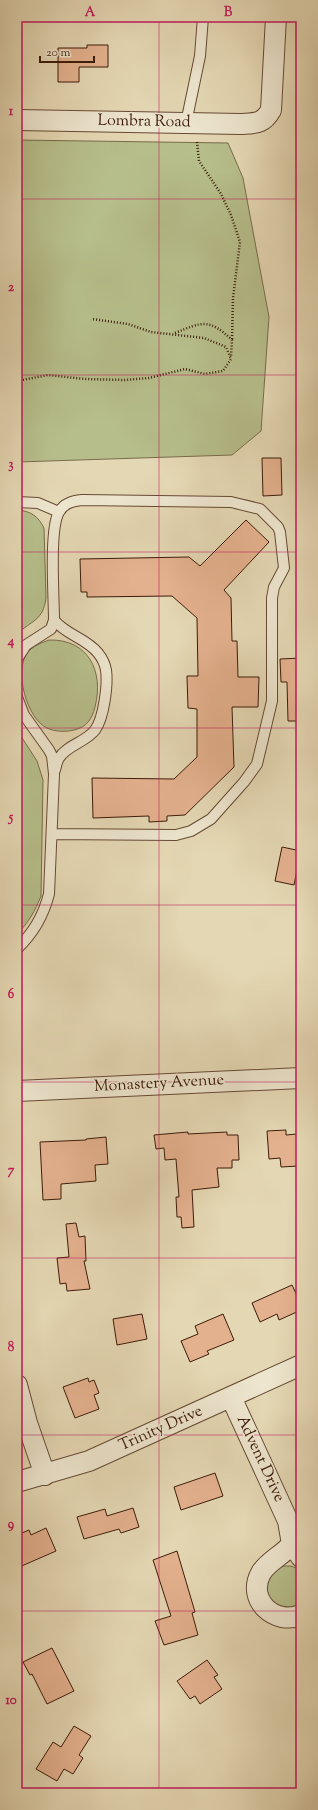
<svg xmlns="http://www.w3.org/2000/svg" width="318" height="1810" font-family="'Sorts Mill Goudy',serif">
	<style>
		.green { fill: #b6be8b; stroke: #796c4a }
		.building { fill: #e4b18e; stroke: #3c1b09 }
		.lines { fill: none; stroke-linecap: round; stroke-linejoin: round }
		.lane-casing { stroke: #664a34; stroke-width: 12 }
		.street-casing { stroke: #664a34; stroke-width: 22 }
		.path { stroke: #3c1b09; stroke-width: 2.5; stroke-dasharray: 1 2; stroke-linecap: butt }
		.lane { stroke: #ede5ce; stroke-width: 10 }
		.street { stroke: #ede5ce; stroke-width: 20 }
		.grid { fill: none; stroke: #c2185b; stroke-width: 1; stroke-opacity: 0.55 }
		.labels { text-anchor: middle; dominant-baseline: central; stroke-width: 3; stroke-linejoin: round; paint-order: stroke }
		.street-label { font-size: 16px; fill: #3c1b09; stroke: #ede5ce }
		.neatline { fill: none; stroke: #c2185b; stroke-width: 1.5 }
		.grid-label { font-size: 13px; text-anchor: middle; font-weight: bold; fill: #c2185b }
	</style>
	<rect width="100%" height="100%" fill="#e4d7b3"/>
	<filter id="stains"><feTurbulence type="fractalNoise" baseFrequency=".005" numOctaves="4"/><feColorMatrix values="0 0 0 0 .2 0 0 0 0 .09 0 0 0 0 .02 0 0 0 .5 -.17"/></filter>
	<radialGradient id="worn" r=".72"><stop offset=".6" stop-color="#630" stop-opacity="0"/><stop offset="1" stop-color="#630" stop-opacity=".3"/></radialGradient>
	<path class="green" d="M17,140l211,3 15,35 26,139 -8,114 -29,24 -215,7z
		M17,510c14,1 21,6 27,18l2,70c-3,23 -14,22 -29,36z
		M49,640c40,-1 55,32 46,67 -3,12 -8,20 -21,23 -8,2 -19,2 -27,-2 -20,-9 -34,-58 -19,-76 5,-6 13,-9 21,-12z
		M17,730l20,31 6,19 -2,116c-6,15 -12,26 -24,38z
		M284,1566h7l10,4v34c-29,18 -50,-26 -17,-38z"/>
	<path class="building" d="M87,45h21v22h-29v15h-21v-34h29z
		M262,458h19l1,37 -19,1z
		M246,520l23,22 -45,48 7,8 1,43h5l1,36h21l-1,30h-26l2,60 -49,48 -18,1v5l-18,1v-6l-56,2 -1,-40 82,1 23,-22v-48l-9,-1 -1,-32h11l-1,-58 -25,-22 -85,1v-5h-6l-1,-33 109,-2 11,9z
		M301,658v63h-13l-1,-39h-6l-1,-23z
		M282,847l19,4 -7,34 -19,-4z
		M286,1130v5l11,-1v7l4,-1v17h-2v9l-18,1 -1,-9 -11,1 -2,-28z
		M188,1132v2l39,-2v3h11l1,25h-7v8h-15l2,19 -27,3 2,37 -12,1 -1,-11h-4l-1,-20h3l-3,-38 -11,1 -1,-12 -8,1 -2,-14z
		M106,1137l2,27 -13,1 1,16 -35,3v15l-18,1 -3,-58 46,-2v-1z
		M76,1223l3,14 6,-1 1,25h-2l6,28 -23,2 -1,-8 -6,1 -3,-26 12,-1 -3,-33z
		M292,1285l9,19v6l-22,10 -2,-6 -17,8 -8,-19z
		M142,1314l5,25 -30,6 -4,-26z
		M223,1314l11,26 -27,11 2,3 -19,8 -9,-21 17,-7 -3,-8z
		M88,1378l1,4 5,-2 5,13 -5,2 5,14 -24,9 -12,-31z
		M215,1473l8,23 -42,14 -7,-23z
		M133,1508l6,19 -18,6 -2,-4 -35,10 -7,-22 28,-8 2,7z
		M46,1528l10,23 -39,17v-33l12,-5 2,5z
		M177,1551l18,61 -3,1 6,22 -34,10 -9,-24 16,-5 -18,-56z
		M52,1648l22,43 -27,13 -15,-30 -2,1 -7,-13z
		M207,1660l11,15 -4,2 8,12 -22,15 -5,-8 -5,3 -13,-18z
		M74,1726l17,10 -12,19 4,3 -10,16 -9,-5 -7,12 -21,-12 17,-27 8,5z"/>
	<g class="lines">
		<defs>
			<path id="lane" d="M186,123l14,-67 3,-39
				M17,502l21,1 21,9
				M17,659l9,-14 25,-16 3,-9c12,15 32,18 44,33 4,5 7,11 8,17 2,14 -2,48 -11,60 -9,12 -28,15 -36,28 -2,3 -3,8 -4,12
				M17,697l7,18 25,35 3,6 2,18 -5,120c-6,23 -16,39 -32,55
				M52,834l124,1 15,-4 20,-12 33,-37 13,-18 15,-63v-103l2,-11 10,-19 -4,-36 -2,-5 -18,-18 -29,-7 -149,-2c-9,1 -18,3 -23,12 -10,17 -5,85 -5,108"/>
			<path id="street" d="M17,120l224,4c15,-1 22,0 30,-14l5,-93
				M17,1091l284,-13
				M17,1385l10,38 18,52
				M231,1397l57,124 4,23 9,13
				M17,1482l72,-21 212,-96
				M292,1544c-9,11 -25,18 -31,29 -15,27 14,53 40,42"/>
		</defs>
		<use href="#lane" class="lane-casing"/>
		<use href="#street" class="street-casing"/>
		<path class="path" d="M197,142l2,19 22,33 10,21 9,27 -7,56 -1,42
			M175,333c27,-11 34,-15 57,7l-1,17
			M17,381l31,-6 37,4 40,1 24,-2 36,-9 20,5 18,-3 8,-12 -5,-12 -22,-9 -53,-6 -23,-8 -36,-5"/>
		<use href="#lane" class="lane"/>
		<use href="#street" class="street"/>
	</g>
	<path class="grid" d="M159,17v1776M17,199h284M17,375h284M17,552h284M17,728h284M17,905h284M17,1082h284M17,1258h284M17,1435h284M17,1611h284"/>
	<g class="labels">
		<g class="street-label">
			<text transform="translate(144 122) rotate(1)">Lombra Road</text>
			<text transform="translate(159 1084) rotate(-3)">Monastery Avenue</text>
			<text transform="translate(161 1429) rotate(-24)">Trinity Drive</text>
			<text transform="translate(260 1459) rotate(65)">Advent Drive</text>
		</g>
	</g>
	<rect width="318" height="1810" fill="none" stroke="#e4d7b3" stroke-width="44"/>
	<path d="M40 56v6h54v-6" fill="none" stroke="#3c1b09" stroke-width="2"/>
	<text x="46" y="56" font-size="12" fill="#3c1b09" stroke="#ede5ce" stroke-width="3" paint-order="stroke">20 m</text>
	<rect x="22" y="22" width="274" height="1766" class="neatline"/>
	<g class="grid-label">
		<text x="90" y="16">A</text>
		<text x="228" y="16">B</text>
		<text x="11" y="115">1</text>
		<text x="11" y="291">2</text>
		<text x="11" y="468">3</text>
		<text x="11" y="645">4</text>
		<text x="11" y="821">5</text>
		<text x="11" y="998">6</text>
		<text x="11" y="1174">7</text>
		<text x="11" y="1351">8</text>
		<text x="11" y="1528">9</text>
		<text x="11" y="1704">10</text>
	</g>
	<rect width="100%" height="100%" filter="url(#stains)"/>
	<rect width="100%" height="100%" fill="url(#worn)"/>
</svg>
